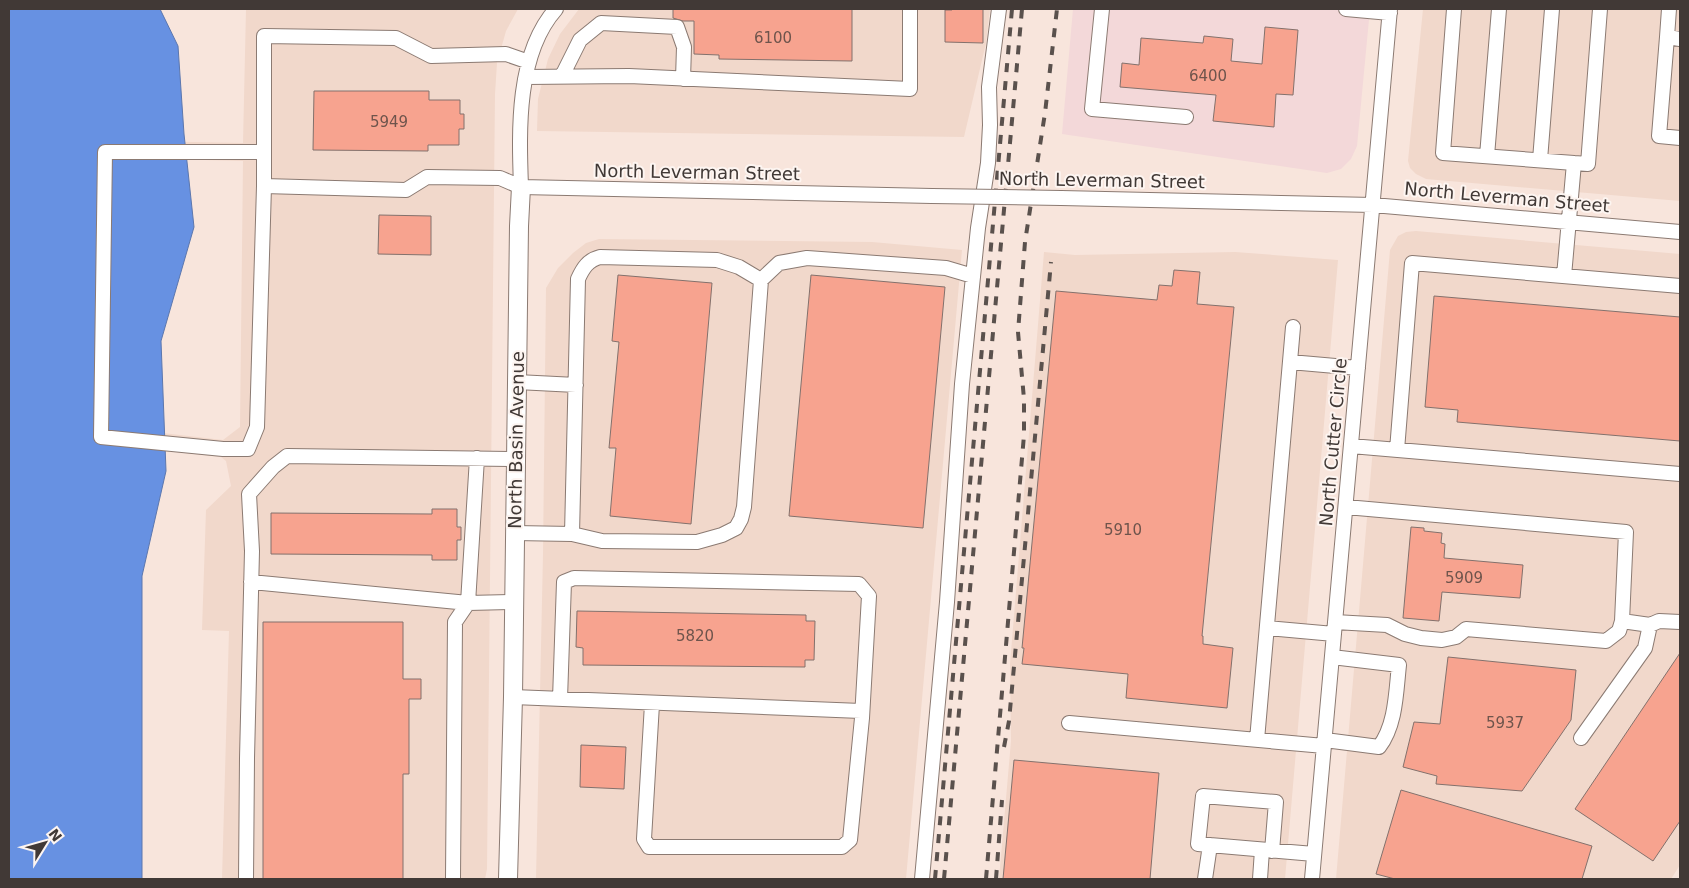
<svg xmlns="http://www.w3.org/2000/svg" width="1689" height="888" font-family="'DejaVu Sans',sans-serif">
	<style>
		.built { fill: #f1d8cb; fill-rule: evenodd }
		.education { fill: #f3d8d9 }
		.water { fill: #6791e2; stroke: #5c77ae }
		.building { fill: #f7a38f; stroke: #83716c }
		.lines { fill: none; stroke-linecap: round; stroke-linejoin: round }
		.minor-casing { stroke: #8b7a72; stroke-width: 16 }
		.major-casing { stroke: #8b7a72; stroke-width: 20 }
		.minor { stroke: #fff; stroke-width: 14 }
		.major { stroke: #fff; stroke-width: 18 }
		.rail { stroke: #5a514d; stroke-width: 4; stroke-dasharray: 9 9; stroke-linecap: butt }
		.minor-bridge-casing { stroke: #8b7a72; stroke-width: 16; stroke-linecap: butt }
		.minor-bridge { stroke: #fff; stroke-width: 14 }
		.labels { text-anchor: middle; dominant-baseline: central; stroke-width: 4; stroke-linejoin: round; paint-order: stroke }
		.number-label { font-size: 15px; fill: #6e544c }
		.street-label { font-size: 18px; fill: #413936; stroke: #fdf5f1 }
	</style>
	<rect width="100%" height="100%" fill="#f8e5dc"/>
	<path class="built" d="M246,9h272l-12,22 -9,32 -2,31 -8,775 -2,10h-263l7,-248 -27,-1 4,-120 25,-24 -5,-25 -5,-4 -135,-15 6,-302 151,3zM130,158l113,3 -3,266 -17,13 -95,-11z
		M579,9h411l-4,34 -22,94 -427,-6 1,-32 10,-40 12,-25z
		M1423,9h257v192l-254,-22 -10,-5 -6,-6 -2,-7z
		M1416,231l264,23v611l-9,14h-335l54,-629 8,-14 8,-4z
		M599,239l273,3 90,8 -56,629h-370l7,-325 3,-266 12,-20 15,-15 13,-10z
		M1044,252l31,3 160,-3 103,8 -53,619h-286l12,-138 -1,-77z"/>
	<path class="education" d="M1073,9h297l-13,137 -6,13 -10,10 -14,4 -265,-39z"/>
	<path class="water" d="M9,9h151l18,37 6,88 10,93 -33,114 5,130 -24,105v303h-133z"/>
	<path class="building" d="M673,9h179v52l-133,-2v-4l-25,-1v-33h-11l-10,-3z
		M952,9h31v34l-38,-1v-32h7z
		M1265,27l33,3 -5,65 -17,-1 -2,33 -61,-6 3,-26 -96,-8 2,-24 17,2 2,-27 62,5 1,-7 29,3 -2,22 31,3z
		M314,91h115v9h31v14h4v15h-5v16h-31v6l-115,-1z
		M379,215l52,1v39l-53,-1z
		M1174,270l26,2 -3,32 37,3 -32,329h1v8l30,4 -6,60 -101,-10 2,-24 -106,-10 2,-16h-2l34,-357 101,9 2,-15 13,1z
		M618,275l94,8 -21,241 -81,-8 6,-68h-7l10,-106 -7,-1z
		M811,275l134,12 -22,241 -134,-12z
		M1434,296l246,21v124l-223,-19 1,-12 -33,-3z
		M432,509h25v18h4v13h-4v20h-25v-5l-161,-1v-41l161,1z
		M1411,527l13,1v3l18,2 -1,10 4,1 -1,14 79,7 -3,33 -78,-6 -3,29 -36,-3z
		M577,611l229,4v6h9l-1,39h-9v7l-222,-2v-17l-7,-1z
		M263,622h140v57h18v20h-12v75h-6v105h-140z
		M1680,653v168l-27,40 -78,-52z
		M1448,657l128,13 -5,50 -49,71 -86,-7 1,-8 -34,-9 11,-45 26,2z
		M581,745l45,2 -2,42 -44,-2z
		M1014,760l145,13 -9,106h-147z
		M1401,790l191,56 -10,33h-187l-19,-5z"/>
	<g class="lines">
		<defs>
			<path id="minor" d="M1102,9l-10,100 94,8
				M1346,9l44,4
				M1454,9l-11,144 131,10 -10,113
				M1669,9l-2,28 13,2
				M1667,37l-8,99 21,2
				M562,76l18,-36 21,-17 76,4 7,20 -1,32
				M526,77l103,-1 281,13v-80
				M264,152h-159l-4,285 122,12h25l9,-22 7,-241v-150l132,2 35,18 75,-2 23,8
				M1487,156l12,-147
				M1540,160l12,-151
				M1574,163l14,1 12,-155
				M264,186l142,4 21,-13 73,1 21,9 411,9
				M521,187c-2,-56 -5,-133 35,-178
				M1061,198l312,7 307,27
				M600,257l117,3 22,7 22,13 -17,227 -3,12 -5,9 -14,7 -25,7 -95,-1 -30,-7 6,-255c5,-11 10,-19 22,-22z
				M761,280l18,-17 28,-5 139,10 27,8
				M1290,362l68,6
				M517,382l59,3
				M1351,446l329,28
				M1397,450l15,-187 268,23
				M515,533l57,1
				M251,582l217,21 9,-145
				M1622,621l28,4 9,-4 21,1
				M1335,622l52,3 18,9 16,4 21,2 14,-3 10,-8 140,12 13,-10 3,-10 4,-89 -280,-25
				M1267,628l67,6
				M513,697l348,14
				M560,699l4,-117 10,-4 285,6 10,12 -7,122 -12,122 -8,7h-193l-5,-8 8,-135
				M1069,723l255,23
				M1581,738l64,-90 5,-23
				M1257,740l36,-413
				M1325,740l54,7c17,-22 17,-55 20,-82l-67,-8
				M1272,851l4,-49 -73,-6 -5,48 116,10
				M246,879l1,-121 5,-207 -3,-57 24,-27 14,-11 229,3
				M453,879l2,-257 13,-19 46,-1
				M922,879l25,-277 15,-218 16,-156 10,-65 2,-38 -1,-38 10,-78
				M1205,879l5,-34
				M1260,879l2,-29
				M1312,879l78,-870"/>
			<path id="major" d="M508,879l5,-182 6,-471 2,-39"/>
		</defs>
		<use href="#minor" class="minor-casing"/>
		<use href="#major" class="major-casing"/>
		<use href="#minor" class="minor"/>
		<use href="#major" class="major"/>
		<path class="rail" d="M1004,747l5,-26 42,-459
			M935,879l77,-870
			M944,879l78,-870
			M986,879l38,-444v-36l-6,-67 7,-90 20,-129 12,-104
			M996,879l6,-79"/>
		<defs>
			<path id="minor-bridge" d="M932,196l129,2"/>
		</defs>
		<use href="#minor-bridge" class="minor-bridge-casing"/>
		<use href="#minor-bridge" class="minor-bridge"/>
	</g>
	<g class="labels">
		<g class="number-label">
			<text x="773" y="38">6100</text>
			<text x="1208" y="76">6400</text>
			<text x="389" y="122">5949</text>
			<text x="1123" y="530">5910</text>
			<text x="1464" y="578">5909</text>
			<text x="695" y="636">5820</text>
			<text x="1505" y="723">5937</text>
		</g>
		<g class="street-label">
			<text transform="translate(697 172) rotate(1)">North Leverman Street</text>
			<text transform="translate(1102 180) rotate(1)">North Leverman Street</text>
			<text transform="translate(1507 197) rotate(5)">North Leverman Street</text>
			<text transform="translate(516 440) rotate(-89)">North Basin Avenue</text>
			<text transform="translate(1333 442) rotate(-85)">North Cutter Circle</text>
		</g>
	</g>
	<rect width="1689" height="888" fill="none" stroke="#413936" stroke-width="20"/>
	<g transform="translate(45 843) rotate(53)" stroke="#fdf5f1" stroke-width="4" paint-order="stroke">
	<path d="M0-4L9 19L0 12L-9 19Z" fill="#413936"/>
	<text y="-8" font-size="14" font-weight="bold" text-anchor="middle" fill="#413936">N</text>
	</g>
</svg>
